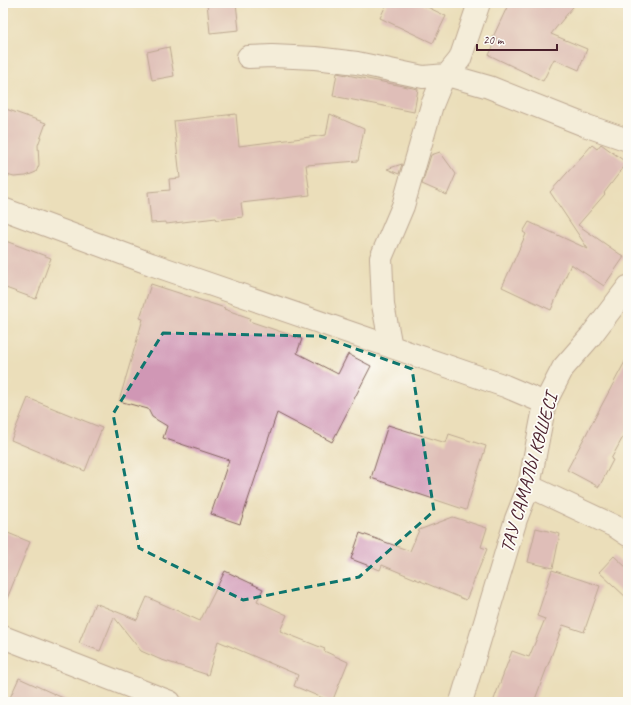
<svg xmlns="http://www.w3.org/2000/svg" width="631" height="705" font-family="Caveat,sans-serif">
	<style>
		.building { fill: #d097b5 }
		.lines { fill: none; stroke-linecap: round; stroke-linejoin: round }
		.minor-casing { stroke: #82625d; stroke-width: 24 }
		.tertiary-casing { stroke: #82625d; stroke-width: 24 }
		.minor { stroke: #fff; stroke-width: 22 }
		.tertiary { stroke: #fff; stroke-width: 22 }
		.marked { fill: none; stroke: #0f766e; stroke-width: 3; stroke-dasharray: 8 5; stroke-linejoin: round }
		.labels { text-anchor: middle; dominant-baseline: central; stroke-width: 3.5; stroke-linejoin: round; paint-order: stroke }
		.street-label { font-size: 19px; fill: #4a1f2b; stroke: #fdfcf7 }
	</style>
	<rect width="100%" height="100%" fill="#fdfcf7"/>
	<filter id="ink" filterUnits="userSpaceOnUse"><feTurbulence type="fractalNoise" baseFrequency=".025" numOctaves="2"/><feDisplacementMap in="SourceGraphic" scale="8" xChannelSelector="R" yChannelSelector="G"/><feConvolveMatrix kernelMatrix="1 2 1 2 8 2 1 2 1" color-interpolation-filters="sRGB"/></filter>
	<filter id="wash" filterUnits="userSpaceOnUse"><feTurbulence type="fractalNoise" baseFrequency=".012" numOctaves="4" result="noise"/><feDisplacementMap in="SourceGraphic" scale="16" xChannelSelector="R" yChannelSelector="G"/><feGaussianBlur stdDeviation="0.9" result="paint"/><feColorMatrix in="noise" values="0 0 0 0 0 0 0 0 0 0 0 0 0 0 0 0 0 1.4 0 .05"/><feComposite in="paint" operator="in"/></filter>
	<g filter="url(#wash)">
		<rect width="100%" height="100%" fill="#ebdeba"/>
		<g id="blocks">
			<path class="building" d="M207,3h29l3,27 -29,3z
				M387,3h32l27,13 -13,27 -53,-25z
				M509,3h67l-25,31 36,15 -8,21 -25,-11 -11,22 -54,-26 8,-16 -4,-2z
				M169,47l5,29 -22,4 -5,-28z
				M337,73l81,16 -4,23 -81,-16z
				M3,108l43,15 -8,22 1,20 -3,7 -10,4 -12,1 -11,-3z
				M236,114l3,32 87,-11 4,-21 34,15 -6,32 -52,4 4,30 -69,8 2,14 -26,3 -1,-2 -50,6v-2l-15,1 -3,-31 22,-2 -1,-11 11,-1 -6,-57z
				M601,144l26,19 -23,30 1,1 -27,31 46,32 -20,29 -33,-22 -20,46 -49,-23 24,-53 -3,-2 6,-10 59,27 -38,-57 42,-47 5,4z
				M440,152l16,22 -9,21 -25,-11 9,-29z
				M402,164l-3,10 -12,-5z
				M3,240l48,18 -15,41 -33,-12z
				M151,284l74,24 -1,1 26,9 -1,3 53,18 -5,14 41,21 10,-20 23,12 -39,76 -55,-29 -37,111 -29,-10 18,-54 -66,-22 4,-12 -15,-9 -4,-8 -29,-8 24,-82 -3,-1z
				M628,356v72l-17,31 2,1 -14,27 -32,-17z
				M28,398l74,30 -17,43 -74,-31z
				M388,425l58,18 3,-9 37,12 -20,64 -95,-32z
				M453,517l34,11 -6,19 6,2 -21,51 -84,-35 -2,5 -29,-11 9,-26 50,18 9,-21z
				M536,528l24,6 -7,34 -25,-6z
				M3,531l27,11 -26,64h-1z
				M614,556l14,13v30l-29,-27z
				M552,570l48,16 -16,46 -21,-7 -29,77h-41l19,-51 17,6 16,-38 -8,-3z
				M225,571l38,18 -6,12 30,14 -7,16 45,18 -1,2 24,11 -16,40 -38,-16 4,-11 -80,-34 -10,34 -49,-16 -18,-8 -27,-34 -14,34 -21,-8 16,-40 42,17 10,-23 53,24z
				M19,678l53,24h-64z"/>
		</g>
	</g>
	<g filter="url(#ink)">
		<use href="#blocks" fill-opacity="0" stroke="#82625d" stroke-width="1"/>
		<g class="lines">
			<defs>
				<path id="minor" d="M248,57l24,-1 43,2 42,5 66,14 24,-2 13,-16 19,-56
					M3,209l148,55 354,122 40,17
					M391,347l-8,-42 -2,-47 22,-52 29,-101 9,-22 6,-8 42,12 98,39 41,14
					M529,486l87,41 12,8
					M3,637l167,65"/>
				<path id="tertiary" d="M461,702l55,-183 13,-33 16,-83 18,-35 27,-31 38,-50"/>
			</defs>
			<use href="#minor" class="minor-casing"/>
			<use href="#tertiary" class="tertiary-casing"/>
			<use href="#minor" class="minor"/>
			<use href="#tertiary" class="tertiary"/>
		</g>
	</g>
	<path d="M0 0H631V705H0ZM163,333l157,3 92,33 22,142 -75,66 -116,23 -104,-52 -26,-134z" fill="#ebdeba" fill-opacity=".55" fill-rule="evenodd"/>
	<path class="marked" d="M163,333l157,3 92,33 22,142 -75,66 -116,23 -104,-52 -26,-134z"/>
	<g class="labels">
		<g class="street-label">
			<text transform="translate(529 473) rotate(-74)">ТАУ САМАЛЫ КӨШЕСІ</text>
		</g>
	</g>
	<rect width="631" height="705" fill="none" stroke="#fdfcf7" stroke-width="16"/>
	<path d="M477 44v6h80v-6" fill="none" stroke="#4a1f2b" stroke-width="2"/>
	<text x="483" y="44" font-size="12" fill="#4a1f2b" stroke="#fdfcf7" stroke-width="3" paint-order="stroke">20 m</text>
</svg>
